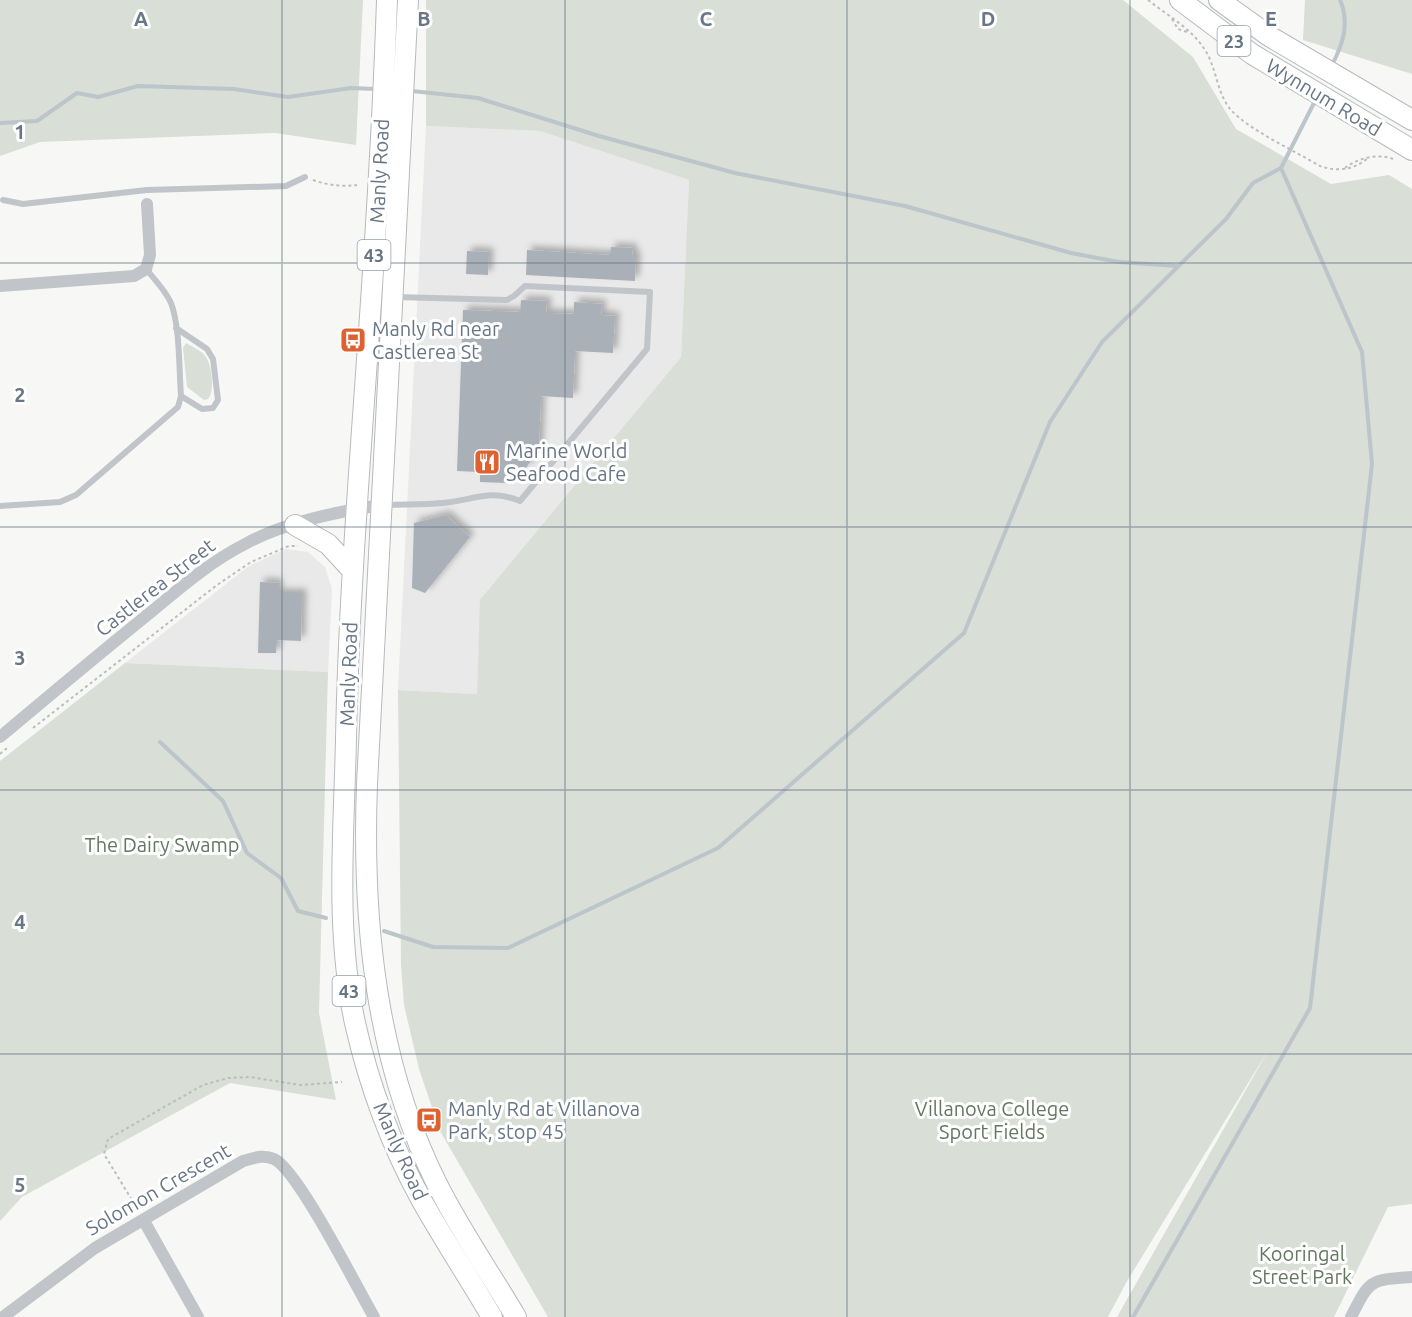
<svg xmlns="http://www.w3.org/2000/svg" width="1412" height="1317" font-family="Ubuntu,sans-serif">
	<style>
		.built { fill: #e8e9e8 }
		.green { fill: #d9ded6 }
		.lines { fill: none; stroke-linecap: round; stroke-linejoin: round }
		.stream { stroke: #bbc5ca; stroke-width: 4 }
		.building { fill: #aab0b7; filter: url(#shadow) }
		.primary-casing { stroke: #b6babe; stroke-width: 22 }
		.path { stroke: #bbbdc0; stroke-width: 2; stroke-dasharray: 3 3; stroke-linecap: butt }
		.service { stroke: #c1c4c8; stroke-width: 6 }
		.minor { stroke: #c1c4c8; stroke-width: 12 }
		.primary { stroke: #fff; stroke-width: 20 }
		.grid { fill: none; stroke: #687685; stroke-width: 1.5; stroke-opacity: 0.55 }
		.labels { text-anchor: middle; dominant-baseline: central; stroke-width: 6; stroke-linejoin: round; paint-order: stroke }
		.shield { fill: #fff; stroke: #959faa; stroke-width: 1.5 }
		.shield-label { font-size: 18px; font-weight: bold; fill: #687685 }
		.street-label { font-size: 20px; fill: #687685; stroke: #fff }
		.poi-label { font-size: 20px; fill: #687685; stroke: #fff; text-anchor: start }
		.park-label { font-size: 20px; fill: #657762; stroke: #fff }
		.grid-label { font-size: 20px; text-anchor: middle; font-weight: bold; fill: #687685; stroke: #fff; stroke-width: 6; stroke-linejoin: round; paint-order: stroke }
	</style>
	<defs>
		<filter id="shadow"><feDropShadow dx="4.5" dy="-4.5" stdDeviation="3" flood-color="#0004"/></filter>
	</defs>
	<rect width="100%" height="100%" fill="#f7f8f5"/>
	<path class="built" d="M426,126l114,5 149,49 -8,177 -200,243 -4,94 -79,-4z
		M286,549l22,3 17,15 7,22 -4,83 -203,-9 124,-97z"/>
	<path class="green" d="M0,0h363l-7,145 -81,-12 -235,9 -40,14z
		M426,0h697l70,57 43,72 95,55 58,-9 23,14v1015l-24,3 -54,110h-217l152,-268 -143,234 -18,34h-560l-108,-186 -21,-62 -15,-64 -3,-40 -3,-275 79,4 3,-94 201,-243 8,-177 -149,-49 -114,-5z
		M1305,0h107v74l-109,-34z
		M186,343c7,4 16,8 20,14 6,9 9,35 2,42l-4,1 -17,-13 -4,-39z
		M125,663l203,9 -9,341 17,87 -106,-17 -208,114 -22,24v-460z"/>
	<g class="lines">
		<path class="stream" d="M1332,65c11,-21 18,-42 8,-65
			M412,91l66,7 121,38 136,37 170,33 166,47 48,9 59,4
			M0,123l37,-2 40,-28 21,4 40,-11 96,3 54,8 63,-9 25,1
			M1281,168l35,-69
			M160,742l63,59 24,52 34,25 17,33 28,7
			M384,931l49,16 75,1 210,-100 246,-215 86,-211 52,-80 124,-123 27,-36 28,-15
			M1133,1317l177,-309 62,-544 -10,-112 -81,-184"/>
	</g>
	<path class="building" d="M611,247l22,1 -1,7h4l-1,26 -109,-6 1,-25 83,5z
		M467,251l22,1 -1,23 -22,-1z
		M521,300l26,1 -1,12 28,1v-12l28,2 -1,11 14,1 -2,37 -38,-2 -2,47 -32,-2 -2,52 -13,20h-13v8l-7,7 -26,-1v-10l-23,-1 6,-161 57,2z
		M446,515l24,22 -45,56 -13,-5 2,-65z
		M260,582l18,1v10h24l-1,48 -24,-1 -1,13h-18z"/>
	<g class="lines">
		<defs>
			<path id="primary" d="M387,0c-3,90 -8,181 -14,271 -10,156 -24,312 -27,468 -2,94 -11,191 9,284 14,62 36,122 67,178 22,39 47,77 70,116
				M408,0l-41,784c-5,136 8,276 70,400 23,46 53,89 79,133
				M1180,0l72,54 160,96
				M1219,0l50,36 143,84
				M295,525l33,19 24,26"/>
		</defs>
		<use href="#primary" class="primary-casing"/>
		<path class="path" d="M1148,0c19,15 42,28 55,47 14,19 13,46 28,63 18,20 64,41 89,56 17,6 34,4 48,-8
			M1172,19l6,10 9,3
			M1345,168c13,-10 33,-15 48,-9
			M313,180c14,5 29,7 44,5
			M33,728l184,-143 34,-23 38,-16h9
			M0,754l7,-6
			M138,1210l-34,-56 4,-15 95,-54 25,-7 22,-1 50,8 42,-3"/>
		<path class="service" d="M3,200l20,4 124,-14 139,-4 19,-9
			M176,328l31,21 6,10 5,41 -5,8 -11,1 -21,-13
			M386,505c18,-1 37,0 56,-2 30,-2 47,-15 78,-2l127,-152 3,-57 -125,-6 -11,10 -7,4 -112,-3
			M0,506l60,-4 16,-7 102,-88 3,-11c-2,-25 -1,-70 -10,-93 -6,-13 -16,-23 -25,-34"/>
		<path class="minor" d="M0,286l134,-10 12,-7 4,-14 -3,-51
			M0,737c50,-42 100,-84 151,-125 30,-25 60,-51 96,-69 37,-20 93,-32 135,-38
			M144,1221l54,96
			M3,1317l92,-69 148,-87c11,-3 20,-7 31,-2 24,11 83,129 100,158
			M1351,1317c19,-38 19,-37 61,-40"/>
		<use href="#primary" class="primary"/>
	</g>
	<path class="grid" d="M282,0v1317M565,0v1317M847,0v1317M1130,0v1317M0,263h1412M0,527h1412M0,790h1412M0,1054h1412"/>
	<defs>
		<symbol id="bus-square" viewBox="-11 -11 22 22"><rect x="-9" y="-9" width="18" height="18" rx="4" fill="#dd6230" stroke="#fff"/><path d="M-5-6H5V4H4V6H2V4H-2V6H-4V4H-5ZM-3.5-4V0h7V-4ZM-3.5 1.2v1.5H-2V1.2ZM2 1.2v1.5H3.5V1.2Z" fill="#fff"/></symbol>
		<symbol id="restaurant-square" viewBox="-11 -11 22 22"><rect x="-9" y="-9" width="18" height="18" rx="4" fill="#dd6230" stroke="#fff"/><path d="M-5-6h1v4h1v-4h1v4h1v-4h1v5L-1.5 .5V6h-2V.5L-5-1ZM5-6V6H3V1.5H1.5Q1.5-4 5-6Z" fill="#fff"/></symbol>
	</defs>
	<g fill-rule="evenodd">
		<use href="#bus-square" x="338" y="325" width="30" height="30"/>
		<use href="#restaurant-square" x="472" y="447" width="30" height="30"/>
		<use href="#bus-square" x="414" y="1105" width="30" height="30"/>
	</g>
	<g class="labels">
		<g class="shield">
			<rect x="1217.5" y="26" width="33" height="30" rx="4.5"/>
			<rect x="357.5" y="240" width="33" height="30" rx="4.5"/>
			<rect x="332.5" y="976" width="33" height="30" rx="4.5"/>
		</g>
		<g class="shield-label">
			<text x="1234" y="41">23</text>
			<text x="374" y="255">43</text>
			<text x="349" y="991">43</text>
		</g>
		<g class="street-label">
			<text transform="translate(1324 97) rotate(31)">Wynnum Road</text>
			<text transform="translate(379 171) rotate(-87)">Manly Road</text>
			<text transform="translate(155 587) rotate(-38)">Castlerea Street</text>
			<text transform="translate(348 674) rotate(-88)">Manly Road</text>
			<text transform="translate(401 1151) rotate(66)">Manly Road</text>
			<text transform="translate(158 1189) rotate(-30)">Solomon Crescent</text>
		</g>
		<g class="poi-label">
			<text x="372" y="328">Manly Rd near<tspan x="372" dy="23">Castlerea St</tspan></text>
			<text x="506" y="450">Marine World<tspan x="506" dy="23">Seafood Cafe</tspan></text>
			<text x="448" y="1108">Manly Rd at Villanova<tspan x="448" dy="23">Park, stop 45</tspan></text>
		</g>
		<g class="park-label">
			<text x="162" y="844">The Dairy Swamp</text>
			<text x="992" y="1108">Villanova College<tspan x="992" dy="23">Sport Fields</tspan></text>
			<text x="1302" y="1253">Kooringal<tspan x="1302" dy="23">Street Park</tspan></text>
		</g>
	</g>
	<g class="grid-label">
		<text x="141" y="26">A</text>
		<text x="424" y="26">B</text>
		<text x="706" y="26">C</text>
		<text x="988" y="26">D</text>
		<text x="1271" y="26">E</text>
		<text x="20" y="139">1</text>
		<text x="20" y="402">2</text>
		<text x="20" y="665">3</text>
		<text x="20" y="929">4</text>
		<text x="20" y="1192">5</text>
	</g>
</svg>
